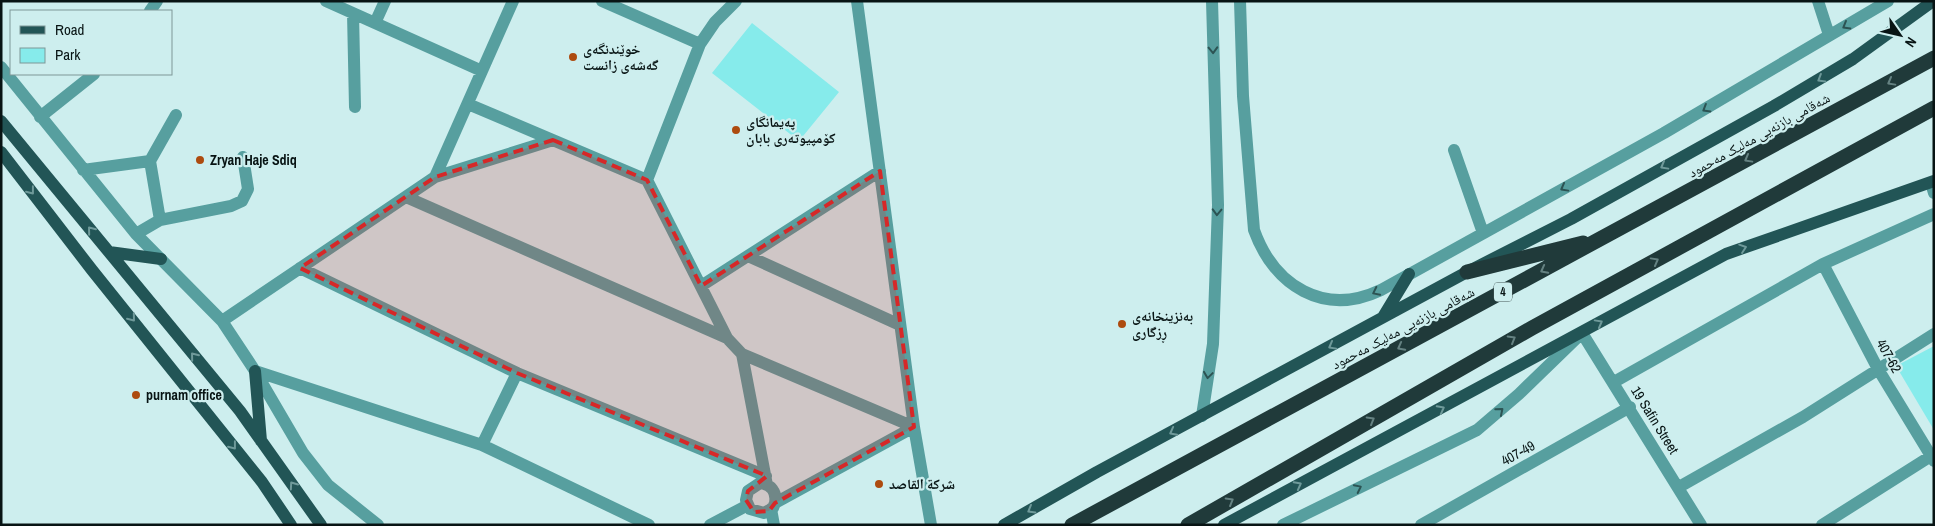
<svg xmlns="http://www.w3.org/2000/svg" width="1935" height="526" font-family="'Archivo Narrow','Noto Naskh Arabic',sans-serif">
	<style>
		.green { fill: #86ebeb }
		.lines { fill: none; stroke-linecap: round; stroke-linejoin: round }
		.minor { stroke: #579f9f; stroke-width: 12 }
		.major { stroke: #225556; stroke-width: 12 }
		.highway { stroke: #203a3a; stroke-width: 15 }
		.oneway { stroke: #2c5353 }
		.oneway2 { stroke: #6f9a9a }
		.oneway3 { stroke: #658282 }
		.marked { fill: #d62828; fill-opacity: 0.2; stroke: #d62828; stroke-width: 4; stroke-dasharray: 10 6; stroke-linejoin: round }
		.poi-dot { fill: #ad4b0f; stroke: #cdeeee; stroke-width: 2 }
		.labels { text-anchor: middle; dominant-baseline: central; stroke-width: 4.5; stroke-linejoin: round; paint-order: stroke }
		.shield { fill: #cdeeee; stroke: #435555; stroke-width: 1 }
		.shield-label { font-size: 12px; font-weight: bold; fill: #081414 }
		.poi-label { font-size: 14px; font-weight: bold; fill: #081414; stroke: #cdeeee; text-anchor: start }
		.street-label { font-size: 14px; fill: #081414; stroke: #cdeeee }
	</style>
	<rect width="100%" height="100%" fill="#cdeeee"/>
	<path class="green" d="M752,23l87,69 -40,49 -87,-68z
		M1934,346v84l-38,-64z"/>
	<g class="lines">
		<path class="minor" d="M326,1l156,70
			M602,1l98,43
			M857,1l57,426 17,98
			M1240,1l3,95 11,134c20,56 70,87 127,60l283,-157 224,-132
			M1818,1l11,34
			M150,11l7,-10
			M353,13l2,94
			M375,23l10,-22
			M1,67l135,167 86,87 33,50 48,82 25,32 50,40
			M468,104l179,76 80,158 15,16 25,131
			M40,117l54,-43
			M1454,150l29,83
			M83,170l67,-9
			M435,177l78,-176
			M647,180l53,-136 15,-22 21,-21
			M1931,183l3,10
			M406,197l321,141
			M160,220l-10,-59 26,-46
			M136,234l24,-14 71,-14 11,-5 6,-12 -5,-32
			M748,256l152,69
			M1823,264l55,105 56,92
			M300,268l217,105 249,103
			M701,286l179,-115
			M222,321l213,-144 118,-37
			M742,354l172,73
			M255,371l227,74 167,80
			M1614,382l209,-118 111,-50
			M1202,416l11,-72 5,-139 -6,-204
			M482,445l35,-72
			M1679,487l124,-70 131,-83
			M775,503c2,-11 -4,-19 -15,-20l-12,8 -2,9 4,9 14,4 9,-5 2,-5 139,-76
			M771,509l3,16
			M710,525l38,-20
			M1283,525l194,-95 42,-36 63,-61 119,192
			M1421,525l209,-118
			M1822,525l109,-69"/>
		<path class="major" d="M1,121l239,290 81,114
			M1,152l91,118 170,212 29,43
			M109,252l52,7
			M1383,317l26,-43
			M255,371l6,70
			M1004,525l93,-53 370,-200 104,-53 203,-113 79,-47 80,-58
			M1224,525l502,-271 208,-73"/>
		<path class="highway" d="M1467,272l116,-29
			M1072,525l862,-467
			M1188,525l344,-197 402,-220"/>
	</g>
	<defs><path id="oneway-chevron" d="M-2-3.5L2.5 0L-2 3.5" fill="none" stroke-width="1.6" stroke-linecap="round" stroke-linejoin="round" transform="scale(1.25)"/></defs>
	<g class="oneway">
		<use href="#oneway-chevron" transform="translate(1846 26) rotate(150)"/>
		<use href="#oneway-chevron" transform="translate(1213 50) rotate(88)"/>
		<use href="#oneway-chevron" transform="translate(1706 109) rotate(149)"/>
		<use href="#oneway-chevron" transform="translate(1564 188) rotate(151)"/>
		<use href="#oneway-chevron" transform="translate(1217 212) rotate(92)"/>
		<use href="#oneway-chevron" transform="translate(1376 292) rotate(154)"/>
		<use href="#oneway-chevron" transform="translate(1208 375) rotate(98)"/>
		<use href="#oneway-chevron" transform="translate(1500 411) rotate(-40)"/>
		<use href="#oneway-chevron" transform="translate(1358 488) rotate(-26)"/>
	</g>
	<g class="oneway2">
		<use href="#oneway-chevron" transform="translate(1821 79) rotate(149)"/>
		<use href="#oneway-chevron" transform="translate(1664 166) rotate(151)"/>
		<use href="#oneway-chevron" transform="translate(31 191) rotate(52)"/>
		<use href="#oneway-chevron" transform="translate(91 230) rotate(-129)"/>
		<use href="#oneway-chevron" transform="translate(1743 248) rotate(-19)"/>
		<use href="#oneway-chevron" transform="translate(132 318) rotate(51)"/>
		<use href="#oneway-chevron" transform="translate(1599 323) rotate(-29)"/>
		<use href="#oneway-chevron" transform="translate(1332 346) rotate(151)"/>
		<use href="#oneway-chevron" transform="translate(194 356) rotate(-129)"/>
		<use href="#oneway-chevron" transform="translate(1441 409) rotate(-28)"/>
		<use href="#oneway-chevron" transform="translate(1173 432) rotate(152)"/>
		<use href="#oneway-chevron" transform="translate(233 446) rotate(52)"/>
		<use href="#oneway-chevron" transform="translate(293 485) rotate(-125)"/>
		<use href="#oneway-chevron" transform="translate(1298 485) rotate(-28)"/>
		<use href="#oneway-chevron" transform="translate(1031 510) rotate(150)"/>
	</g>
	<g class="oneway3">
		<use href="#oneway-chevron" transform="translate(1891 82) rotate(151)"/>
		<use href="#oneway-chevron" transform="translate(1748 159) rotate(151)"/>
		<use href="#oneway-chevron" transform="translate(1655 261) rotate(-29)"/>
		<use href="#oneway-chevron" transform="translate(1544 270) rotate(152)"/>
		<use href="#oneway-chevron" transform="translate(1512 339) rotate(-30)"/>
		<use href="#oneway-chevron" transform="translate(1401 347) rotate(152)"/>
		<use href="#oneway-chevron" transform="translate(1371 420) rotate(-30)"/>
		<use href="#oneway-chevron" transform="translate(1230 501) rotate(-30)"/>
	</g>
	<path class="marked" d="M553,140l94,40 54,106 179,-115 34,256 -139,76 -6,8 -15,1 -8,-12 2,-9 19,-15 -250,-103 -217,-105 135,-91z"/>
	<g class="poi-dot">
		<circle cx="573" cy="57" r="5"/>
		<circle cx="736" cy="130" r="5"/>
		<circle cx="200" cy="160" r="5"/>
		<circle cx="1122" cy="324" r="5"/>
		<circle cx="136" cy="395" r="5"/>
		<circle cx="879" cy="484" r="5"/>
	</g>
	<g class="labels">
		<rect class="shield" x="1494" y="282.5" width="18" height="19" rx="4"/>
		<g class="shield-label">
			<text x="1503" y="292">4</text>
		</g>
		<g class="poi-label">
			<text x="583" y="49">خوێندنگەی<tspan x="583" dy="16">گەشەی زانست</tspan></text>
			<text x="746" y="122">پەیمانگای<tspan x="746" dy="16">کۆمپیوتەری بابان</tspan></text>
			<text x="210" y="160">Zryan Haje Sdiq</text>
			<text x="1132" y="316">بەنزینخانەی<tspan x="1132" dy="16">ڕزگاری</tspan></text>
			<text x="146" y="395">purnam office</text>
			<text x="889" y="484">شركة القاصد</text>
		</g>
		<g class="street-label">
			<text transform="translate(1759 135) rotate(-29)">شەقامی بازنەیی مەلیک مەحمود</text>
			<text transform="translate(1403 328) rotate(-28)">شەقامی بازنەیی مەلیک مەحمود</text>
			<text transform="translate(1889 356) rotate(61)">407-62</text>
			<text transform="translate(1655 420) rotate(58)">19 Safin Street</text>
			<text transform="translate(1518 453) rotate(-29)">407-49</text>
		</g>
	</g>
	<rect width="1935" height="526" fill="none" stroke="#081414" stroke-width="5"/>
	<rect x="10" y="10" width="162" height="65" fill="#cdeeee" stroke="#7e9797"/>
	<rect x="20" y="26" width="25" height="8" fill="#225556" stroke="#7e9797"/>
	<text x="55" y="35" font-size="15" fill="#081414">Road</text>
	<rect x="20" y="48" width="25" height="15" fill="#86ebeb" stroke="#7e9797"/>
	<text x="55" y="60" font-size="15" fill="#081414">Park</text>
	<g transform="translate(1900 35) rotate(124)" stroke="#cdeeee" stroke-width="4" paint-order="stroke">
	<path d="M0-4L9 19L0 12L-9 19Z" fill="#081414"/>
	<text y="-8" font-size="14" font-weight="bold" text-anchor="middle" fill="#081414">N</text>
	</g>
</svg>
